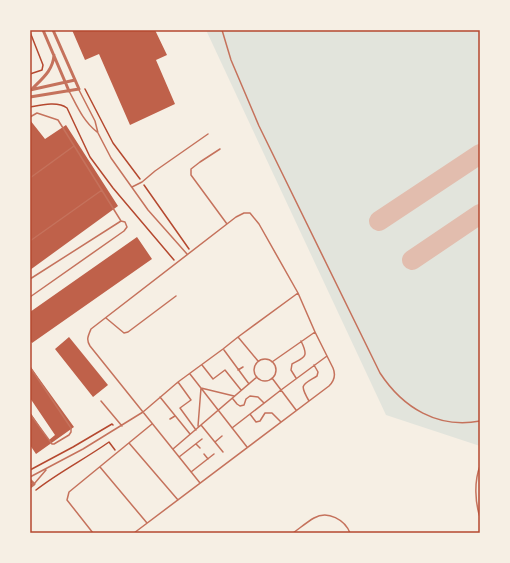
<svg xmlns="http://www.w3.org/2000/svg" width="510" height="563" font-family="'Exo 2',sans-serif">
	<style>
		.green { fill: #e2e4dc }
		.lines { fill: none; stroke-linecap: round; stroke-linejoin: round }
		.taxiway { stroke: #e2bdae; stroke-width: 20 }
		.building { fill: #bf614a }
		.path { stroke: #b5482f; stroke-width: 1.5 }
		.service { stroke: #c5725c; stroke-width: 1.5 }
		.minor { stroke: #c5725c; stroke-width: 3 }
		.neatline { fill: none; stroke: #b5482f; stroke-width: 1.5 }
	</style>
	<rect width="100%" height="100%" fill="#f6efe4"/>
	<path class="green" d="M206,30h274v416l-94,-31z"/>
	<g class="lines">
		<path class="taxiway" d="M379,221l101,-67
			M412,260l68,-46"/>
	</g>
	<path class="building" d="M72,30h83l12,25 -11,5 19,44 -45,21 -31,-71 -14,6z
		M30,120l15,19 21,-14 52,81 -88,64z
		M137,237l15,22 -120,84 -2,-3v-28z
		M69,337l39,48 -15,12 -38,-48z
		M30,366l44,61 -38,27 -6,-9v-33l19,28 6,-5 -25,-37z"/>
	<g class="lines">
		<path class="path" d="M30,32l13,33 -1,5 -12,4
			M85,89l28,54 27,36
			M30,107c11,-2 28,-6 37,1l23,49 23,31 61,72
			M144,185l45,64
			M30,470l43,-23 39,-23 1,1
			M36,490c23,-18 49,-31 73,-48l6,8"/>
		<path class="service" d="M222,30l9,30 28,66 121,247c23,35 58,56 100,48
			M79,90l16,31 3,12 13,25 37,52 39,44
			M69,91c8,15 14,30 28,41
			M30,117l7,-4 21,7 63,101 4,1 2,5 -3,4 -94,66
			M220,149l-20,13 -9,7v6l36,49
			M30,178l44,-32
			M132,187l10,-5 13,-11 53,-37
			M30,241l72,-51
			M30,279l91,-58
			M106,318l18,15 4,-1 48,-36
			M238,337l20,24
			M224,350l25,34
			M254 370a11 11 0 1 1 22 0a11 11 0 1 1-22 0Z
			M272,362l43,-30
			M202,365l11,14 12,-9 16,20
			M30,367l41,61v4l-2,3 -15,9h-2l-22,-30
			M238,370l5,-3
			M190,374l57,73
			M272,378l24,32
			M296,378l-5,-8 1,-6c13,-7 17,-7 9,-23
			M178,382l13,18 -11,8 16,22
			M201,388l33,8
			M160,397l30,37
			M233,399l4,5 3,2 4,-1 2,-6 4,-3 8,1 6,6
			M101,401l21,25
			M309,401c-10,-17 -7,-16 8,-25l1,-4 -4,-7
			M250,414l6,8 4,-1 5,-8h7l9,9
			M170,419l5,-3
			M201,425l22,27
			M198,426l3,-38
			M232,428l49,-38 46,-34
			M215,442l7,-6
			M129,443l49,57
			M196,444l4,4
			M173,449l84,-72
			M204,454l4,5
			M179,457l23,-18
			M480,466c-6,15 -5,37 0,51
			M100,467l47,56
			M191,472l23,-18
			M30,477l53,-28 60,-37 35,-30 45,-33 15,-12 60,-44
			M34,484l12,-14
			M93,533l-26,-33 2,-8 83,-68
			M134,533c65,-49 130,-98 195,-147 5,-5 7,-11 4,-18l-18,-36 -17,-39 -39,-69 -9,-11h-6l-8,4 -145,112c-3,7 -5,11 -1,17l110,137
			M293,533c7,-5 14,-11 21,-15 14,-8 31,2 36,15"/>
		<path class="minor" d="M43,30l26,61
			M33,88c10,-10 20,-18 21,-33
			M30,90l45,-10
			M30,97l49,-8 -26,-59
			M30,480l4,4 -4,3"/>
	</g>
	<rect width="510" height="563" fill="none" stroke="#f6efe4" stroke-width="62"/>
	<rect x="31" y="31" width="448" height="501" class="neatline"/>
</svg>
